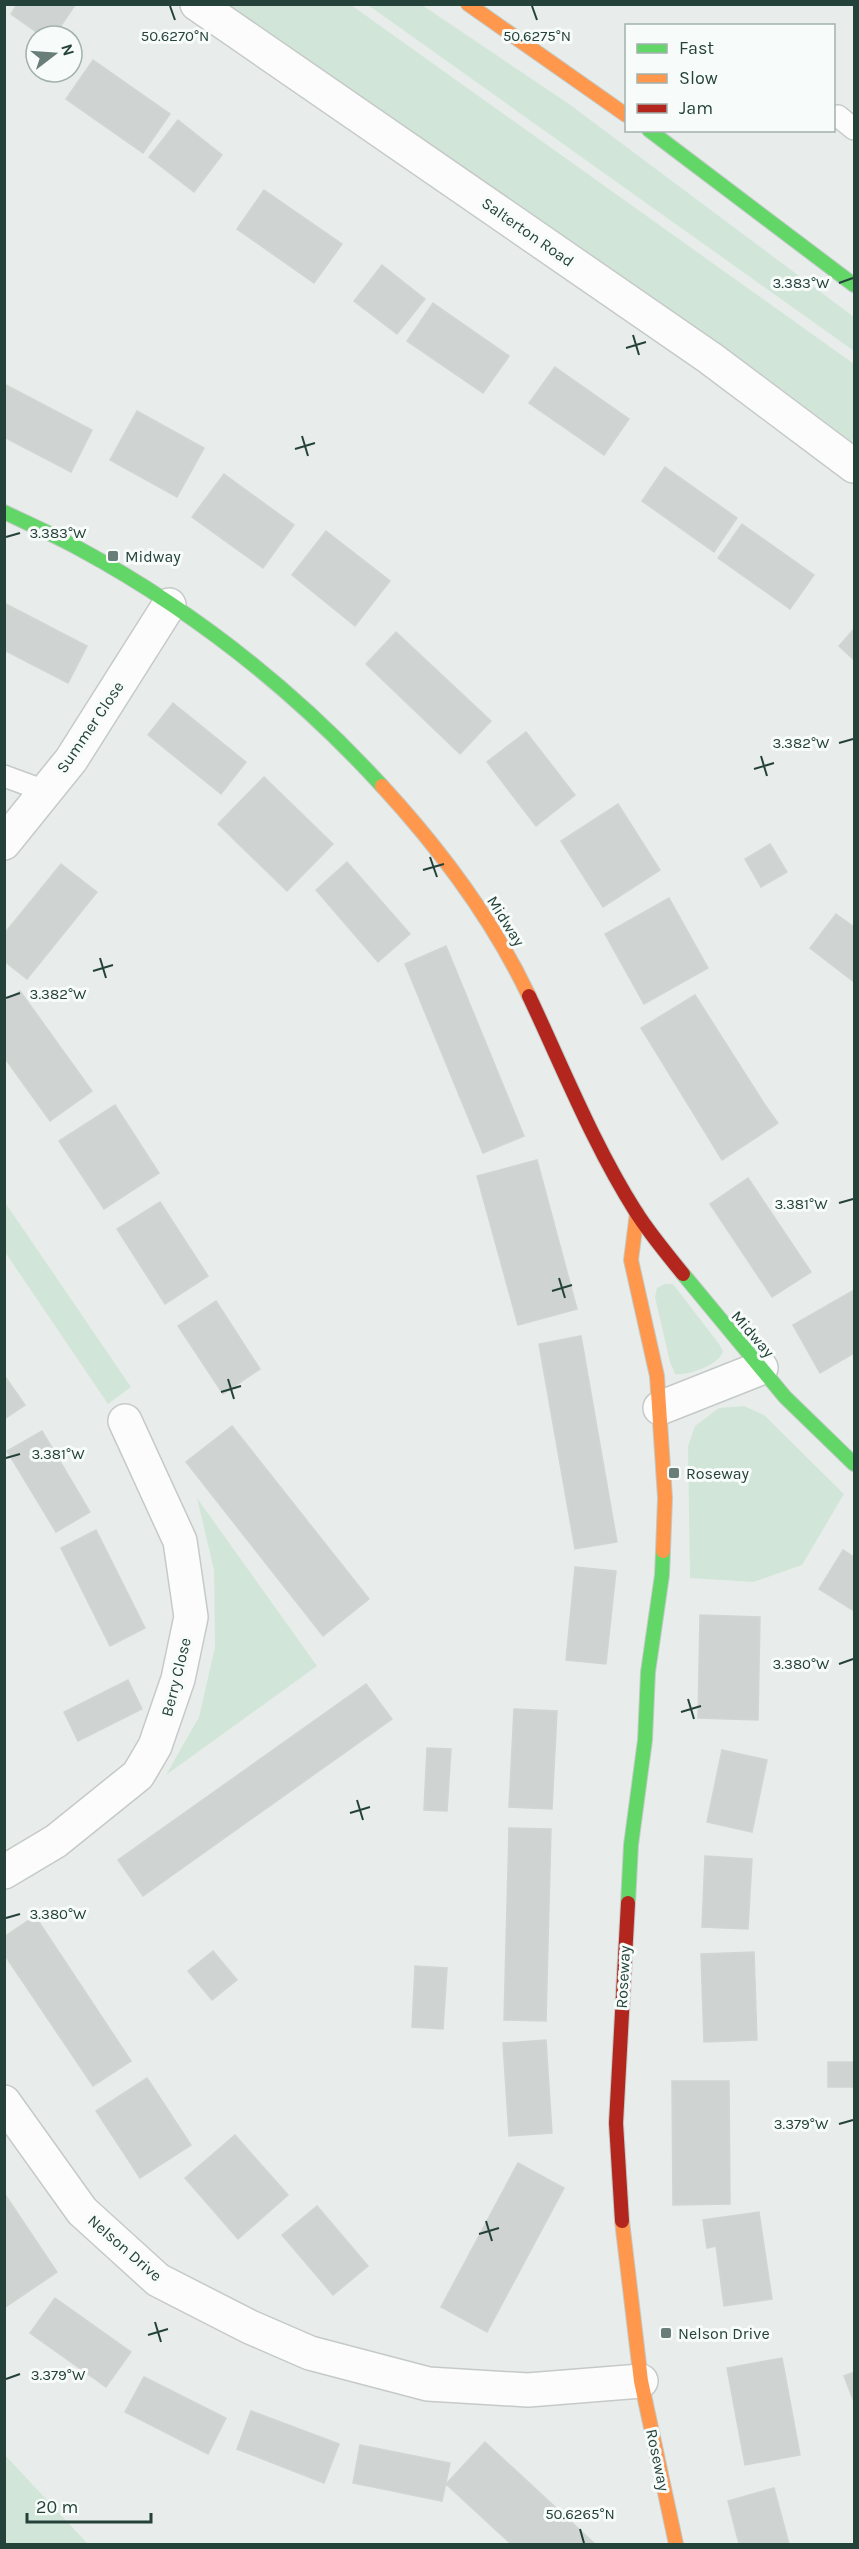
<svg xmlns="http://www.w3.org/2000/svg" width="859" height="2549" font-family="Karla,sans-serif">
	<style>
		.green { fill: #d1e6d8 }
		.building { fill: #cfd4d2; stroke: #d1d6d4; stroke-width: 1.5 }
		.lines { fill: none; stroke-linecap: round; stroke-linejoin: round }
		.lane-casing { stroke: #c5cac8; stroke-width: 24 }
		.street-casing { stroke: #c5cac8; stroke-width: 36 }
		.fast-casing { stroke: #c3cbc8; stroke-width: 16 }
		.slow-casing { stroke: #c3cbc8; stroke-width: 16 }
		.jam-casing { stroke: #c3cbc8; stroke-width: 16 }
		.lane { stroke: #fcfcfc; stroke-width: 21 }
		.street { stroke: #fcfcfc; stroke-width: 33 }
		.fast { stroke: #63d668; stroke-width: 14 }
		.slow { stroke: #ff974d; stroke-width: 14 }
		.jam { stroke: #b3261e; stroke-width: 14 }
		.ticks { fill: none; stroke: #24423a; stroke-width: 2 }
		.poi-dot { fill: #697e78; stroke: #f7fbf9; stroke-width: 2 }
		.labels { text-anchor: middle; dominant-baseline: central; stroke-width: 6; stroke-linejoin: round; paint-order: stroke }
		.street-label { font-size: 16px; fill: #24423a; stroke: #f7fbf9 }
		.poi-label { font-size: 16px; fill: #24423a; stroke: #f7fbf9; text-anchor: start }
		.ticks-label { font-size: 15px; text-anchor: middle; fill: #24423a; stroke: #f7fbf9; stroke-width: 6; stroke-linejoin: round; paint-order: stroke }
	</style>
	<rect width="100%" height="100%" fill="#e8edeb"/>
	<path class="green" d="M228,5h123l503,359v83l-259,-186z
		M368,5h54l147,99 285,213v34z
		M4,1201l127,186 -23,17 -103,-152z
		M664,1284h9l46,60 4,7c-3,14 -36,25 -48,23l-5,-12 -15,-65 2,-9z
		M744,1406l20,9 80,79 -42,71 -49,17 -63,-4 -2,-132 7,-20 24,-18z
		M197,1498l120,168 -151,109 33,-58 16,-70 -1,-77z
		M4,2454l84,90h-83z"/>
	<path class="building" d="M17,4h57l1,1 -21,31h-12l-31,-22z
		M93,60l77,54 -27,39 -77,-54z
		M178,120l44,35 -28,37 -45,-35z
		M264,190l78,54 -28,39 -77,-54z
		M382,265l43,34 -28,35 -43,-33z
		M433,303l76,53 -26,37 -76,-52z
		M555,367l74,52 -25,36 -75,-52z
		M4,384l88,46 -21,42 -67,-35z
		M137,411l67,37 -27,49 -67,-37z
		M665,467l72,51 -23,34 -72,-51z
		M224,474l70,51 -31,43 -71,-51z
		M742,524l72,51 -24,34 -72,-51z
		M326,531l64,50 -35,45 -63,-51z
		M4,603l83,43 -19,37 -64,-33z
		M854,629v31l-15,-14z
		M396,632l95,89 -31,33 -94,-90z
		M173,703l73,59 -25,32 -73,-59z
		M526,732l49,63 -39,31 -49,-64z
		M264,777l69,67 -46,47 -69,-67z
		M618,804l42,66 -57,37 -42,-66z
		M770,844l17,28 -26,15 -16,-28z
		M347,862l63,72 -32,28 -62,-72z
		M61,864l36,28 -70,87 -23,-18v-27z
		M669,898l39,70 -64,36 -39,-70z
		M836,914l18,13v55l-44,-34z
		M446,946l78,190 -41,17 -78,-189z
		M20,991l72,100 -42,30 -46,-64v-55z
		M695,995l70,110 13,18 -56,37 -81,-132z
		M115,1105l44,68 -55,36 -45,-68z
		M537,1160l40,149 -59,16 -41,-149z
		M748,1178l63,94 -39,25 -62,-93z
		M160,1202l48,74 -43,28 -48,-75z
		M854,1290v63l-34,20 -27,-48z
		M216,1301l44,68 -37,25 -45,-68z
		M581,1336l36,206 -42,7 -36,-205z
		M4,1375l21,30 -21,14z
		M232,1426l137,173 -46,37 -137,-174z
		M42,1431l48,81 -34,20 -49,-81z
		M96,1530l49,98 -35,18 -49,-98z
		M843,1550l11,7v54l-35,-22z
		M575,1567l41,4 -10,93 -40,-4z
		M700,1615l60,2 -2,103 -60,-2z
		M128,1680l14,29 -64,32 -14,-29z
		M366,1684l26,35 -249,177 -25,-36z
		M514,1709l43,2 -5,98 -43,-2z
		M427,1748l24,1 -4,62 -23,-1z
		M722,1750l45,10 -15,72 -45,-10z
		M509,1828l42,1 -5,192 -42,-1z
		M705,1856l47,3 -4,70 -46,-2z
		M35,1916l96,145 -38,25 -89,-132v-17z
		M213,1951l24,29 -25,20 -24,-29z
		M754,1952l3,88 -53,2 -3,-88z
		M415,1966l32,2 -4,61 -31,-2z
		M546,2040l6,93 -43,3 -6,-93z
		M828,2062h26v25h-26z
		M147,2078l44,67 -51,33 -44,-67z
		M672,2081h57l1,123 -57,1z
		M235,2135l53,60 -50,44 -53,-61z
		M518,2163l46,25 -77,144 -46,-25z
		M4,2193l53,79 -53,36z
		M317,2206l51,60 -35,29 -51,-60z
		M759,2212l13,87 -48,7 -8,-60 -9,2 -4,-28z
		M55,2298l76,54 -25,35 -76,-54z
		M782,2358l18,97 -55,10 -18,-97z
		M854,2372v30l-10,-26z
		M144,2377l82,41 -18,36 -83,-42z
		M251,2411l88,33 -15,39 -87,-34z
		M485,2442l110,102h-84l-65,-60z
		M360,2445l90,18 -8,38 -89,-18z
		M774,2488l15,56h-50l-11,-43z"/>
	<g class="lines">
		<defs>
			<path id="lane" d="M838,116l16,13
				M4,776l41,15"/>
			<path id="street" d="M197,4l513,354 144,108
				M4,843l67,-83 98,-155
				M660,1408l101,-40
				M4,1872l52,-31 82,-66 17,-29 23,-67 13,-62 -11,-76 -55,-120
				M4,2102l78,109 76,69 92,47 60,26 118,31 100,6 113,-9"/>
			<path id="fast" d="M649,130l205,155
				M4,512c25,12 50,23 74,36 113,61 217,143 304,238
				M683,1274l102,123 69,67
				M628,1903l3,-58 14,-105 3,-68 14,-97 1,-24"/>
			<path id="slow" d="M468,4l158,111
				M382,786c58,63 110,132 147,210
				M637,1213l-6,47 26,116 8,122 -2,53
				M622,2221l19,160 35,163"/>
			<path id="jam" d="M529,996c34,72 64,148 107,216 14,22 31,42 47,62
				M622,2221l-6,-98 12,-220"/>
		</defs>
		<use href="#lane" class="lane-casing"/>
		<use href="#street" class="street-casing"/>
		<use href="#fast" class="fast-casing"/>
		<use href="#slow" class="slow-casing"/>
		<use href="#jam" class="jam-casing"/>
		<use href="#lane" class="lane"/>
		<use href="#street" class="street"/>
		<use href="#fast" class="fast"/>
		<use href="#slow" class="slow"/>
		<use href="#jam" class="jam"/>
	</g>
	<path class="ticks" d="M170,6l5,14M532,6l5,14M839,283l14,-5M633,335l6,20M626,348l20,-6M302,436l6,20M295,449l20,-6M6,537l14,-4M839,743l14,-4M761,756l6,20M754,769l20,-6M430,857l7,20M423,870l21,-6M100,958l6,20M93,971l20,-6M6,998l14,-5M839,1203l14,-4M559,1278l6,20M552,1291l20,-6M228,1379l6,20M221,1392l20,-6M6,1458l14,-4M839,1664l14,-5M688,1699l6,20M681,1712l20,-6M357,1800l6,20M350,1813l20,-6M6,1918l14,-4M839,2124l14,-4M486,2221l6,20M479,2234l20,-6M155,2322l6,20M148,2335l20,-6M6,2379l14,-5M580,2529l4,14"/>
	<g class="poi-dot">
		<rect x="107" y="550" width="12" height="12" rx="3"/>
		<rect x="668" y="1467" width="12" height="12" rx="3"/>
		<rect x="660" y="2327" width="12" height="12" rx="3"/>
	</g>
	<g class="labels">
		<g class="street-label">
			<text transform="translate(528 232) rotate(35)">Salterton Road</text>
			<text transform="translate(90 727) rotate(-56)">Summer Close</text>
			<text transform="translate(506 921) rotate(58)">Midway</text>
			<text transform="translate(753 1334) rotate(49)">Midway</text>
			<text transform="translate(176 1677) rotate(-76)">Berry Close</text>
			<text transform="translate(623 1977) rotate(-87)">Roseway</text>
			<text transform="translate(125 2248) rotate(41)">Nelson Drive</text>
			<text transform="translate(658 2460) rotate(78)">Roseway</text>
		</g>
		<g class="poi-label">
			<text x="125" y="556">Midway</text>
			<text x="686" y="1473">Roseway</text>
			<text x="678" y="2333">Nelson Drive</text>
		</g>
	</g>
	<g class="ticks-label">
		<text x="175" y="41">50.6270°N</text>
		<text x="537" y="41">50.6275°N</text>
		<text x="801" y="288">3.383°W</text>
		<text x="58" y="538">3.383°W</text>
		<text x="801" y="748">3.382°W</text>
		<text x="58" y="999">3.382°W</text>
		<text x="801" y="1209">3.381°W</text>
		<text x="58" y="1459">3.381°W</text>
		<text x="801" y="1669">3.380°W</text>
		<text x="58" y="1919">3.380°W</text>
		<text x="801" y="2129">3.379°W</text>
		<text x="58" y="2380">3.379°W</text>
		<text x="580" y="2519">50.6265°N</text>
	</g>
	<rect width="859" height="2549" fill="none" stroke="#24423a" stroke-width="12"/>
	<rect x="625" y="24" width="210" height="108" fill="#f7fbf9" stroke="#a3b1ad" stroke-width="1.5"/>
	<rect x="637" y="44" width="30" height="9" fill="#63d668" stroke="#a3b1ad" stroke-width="1.5"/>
	<text x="679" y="54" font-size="18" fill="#24423a">Fast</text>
	<rect x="637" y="74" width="30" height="9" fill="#ff974d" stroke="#a3b1ad" stroke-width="1.5"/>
	<text x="679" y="84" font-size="18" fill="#24423a">Slow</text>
	<rect x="637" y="104" width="30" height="9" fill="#b3261e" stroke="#a3b1ad" stroke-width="1.5"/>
	<text x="679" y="114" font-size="18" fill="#24423a">Jam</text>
	<g transform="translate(54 54) rotate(73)"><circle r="28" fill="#f7fbf9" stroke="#a3b1ad" stroke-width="1.5"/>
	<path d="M0-4.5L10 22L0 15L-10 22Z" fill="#697e78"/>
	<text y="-9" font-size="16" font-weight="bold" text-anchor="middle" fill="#24423a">N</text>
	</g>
	<path d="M27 2513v9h124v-9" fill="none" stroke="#24423a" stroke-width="3"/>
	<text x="36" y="2513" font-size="18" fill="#24423a" stroke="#f7fbf9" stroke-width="4.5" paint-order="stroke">20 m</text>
</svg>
